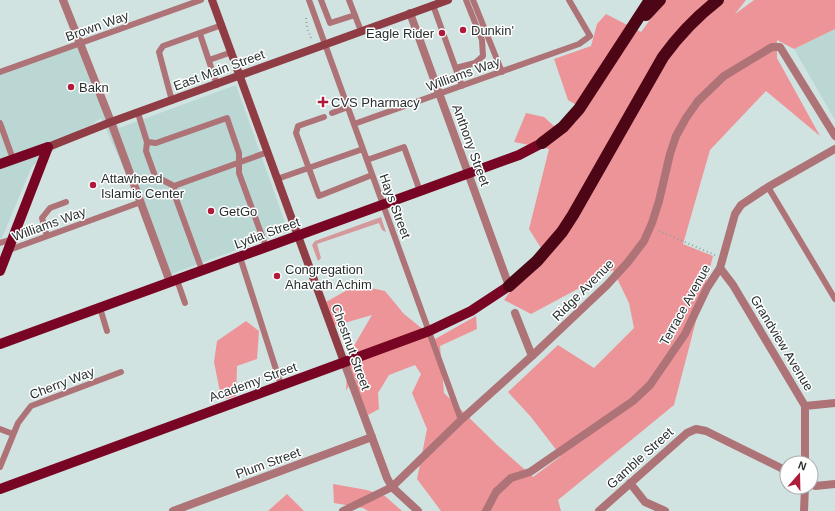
<svg xmlns="http://www.w3.org/2000/svg" width="835" height="511" font-family="Helvetica,sans-serif">
	<style>
		.built { fill: #bbd7d4 }
		.green { fill: #d5999c }
		.forest { fill: #ed9499 }
		.lines { fill: none; stroke-linecap: round; stroke-linejoin: round }
		.path { stroke: #92a19f; stroke-width: 2; stroke-dasharray: 1 3; stroke-linecap: butt }
		.service { stroke: #ae7376; stroke-width: 6 }
		.minor { stroke: #ae7376; stroke-width: 8 }
		.tertiary { stroke: #ae7376; stroke-width: 8 }
		.secondary { stroke: #903c45; stroke-width: 8 }
		.primary { stroke: #780523; stroke-width: 10 }
		.motorway { stroke: #4c0615; stroke-width: 12 }
		.poi-dot { fill: #af1b3b; stroke: #fff; stroke-width: 1.5 }
		.labels { text-anchor: middle; dominant-baseline: central; stroke-width: 3; stroke-linejoin: round; paint-order: stroke }
		.street-label { font-size: 13px; fill: #28302f; stroke: #fff }
		.poi-label { font-size: 13px; fill: #28302f; stroke: #fff; text-anchor: start }
	</style>
	<rect width="100%" height="100%" fill="#d0e3e1"/>
	<path class="built" d="M835,29v91l-41,-71z
		M79,44l40,84 117,-43 52,146 -117,43 -70,-156 -69,48 -30,72 -2,1v-166z"/>
	<path class="green" d="M381,217l5,15 -4,-2 -3,-7 -62,21 4,14 -3,3 -6,-16 3,-4z"/>
	<path class="forest" d="M651,0h95l-11,14 19,-14h81v29l-41,20 -17,-9v18l43,78 -54,-45 -56,59 -27,94 30,12 -39,149 -116,95 3,11h-120l-24,-32 10,-50 -15,-36 9,-19 -6,-9 -26,10 -11,18 1,16 -11,6 -9,-21 -5,-18 -8,15 2,-35 24,-41 -38,11 -8,-24 30,-17 29,6 19,23 31,25 41,-23 1,13 -37,17 4,47 53,52 36,32 28,-21 -30,-39 -23,-25 50,-47 36,23 40,-40 -5,-25 -16,-33 -82,44 -27,-14 37,-52 -12,-19 20,-80 -35,-7 12,-29 18,4 10,9 21,-3 10,-13 -17,-10 -14,-41 37,-13 6,-22 9,-10 35,18 17,-23z
		M246,321l13,10 -2,28 -20,7 -1,30 -9,3 -7,-7 -6,-30 3,-21z
		M333,484l34,6 18,6 17,15h-34l-5,-3 -29,-5z
		M287,494l17,17h-36z"/>
	<g class="lines">
		<path class="path" d="M306,18l1,10 4,10
			M659,231l56,24"/>
		<path class="service" d="M309,0l152,420
			M321,0l9,23 25,-8
			M349,0l12,31
			M473,0l29,72
			M433,5l29,81
			M200,34l17,51
			M209,60l23,-8
			M456,68l19,-5 8,-7 -1,-16 -16,-40
			M0,72l201,-72
			M172,101l-13,-49 4,-6 59,-21
			M138,113l9,29 -1,9 9,25 19,10 94,-34
			M332,113l16,-6
			M324,117l-26,9 -2,7 23,63 53,-21
			M0,123l13,36
			M354,124l225,-80 11,-8 -21,-36
			M147,142l9,1 71,-25 12,35v20l27,74
			M367,160l37,-13 16,44
			M277,179l86,-30
			M174,186l1,10 27,74
			M768,187l67,112
			M47,236l-5,-18 8,-10 16,-6
			M0,243l13,-4
			M9,250l132,-48
			M240,257l41,128
			M177,280l8,23
			M100,308l7,23
			M0,429l13,5
			M0,467l18,-44 13,-17 90,-34"/>
		<path class="minor" d="M63,0l48,122 59,160
			M410,13l99,273
			M720,268l13,17 72,121 30,-3
			M515,313l17,43
			M805,463v-57
			M630,483l15,19 20,9
			M811,484l4,2 20,-2
			M173,511l199,-74
			M343,511l49,-24 69,-67 71,-64 75,-71 21,-23 16,-21 8,-18 7,-22 11,-47 6,-18 10,-18 12,-17 26,-25 48,-29h8l55,89
			M486,511l10,-19 15,-14 19,-6 103,-71 17,-16 35,-51 22,-46 13,-20 15,-54 6,-9 27,-18 67,-38
			M599,511l88,-78 9,-4 10,2 81,40
			M804,511l1,-24"/>
		<path class="tertiary" d="M344,362l43,116 5,9 26,24"/>
		<path class="secondary" d="M212,0l132,362
			M48,147l63,-25 337,-122"/>
		<path class="primary" d="M0,164l48,-17
			M0,271l48,-124
			M0,344l519,-189 23,-12
			M0,489l429,-158 42,-20 38,-25"/>
		<path class="motorway" d="M646,15l14,-15
			M542,143l21,-16 16,-18 71,-109
			M509,286l28,-25 25,-29 11,-17 90,-158c16,-22 33,-40 55,-57"/>
	</g>
	<g class="poi-dot">
		<circle cx="463" cy="30" r="4"/>
		<circle cx="442" cy="33" r="4"/>
		<circle cx="71" cy="87" r="4"/>
		<path d="M321 96h4v4h4v4h-4v4h-4v-4h-4v-4h4z"/>
		<circle cx="93" cy="185" r="4"/>
		<circle cx="211" cy="211" r="4"/>
		<circle cx="277" cy="276" r="4"/>
	</g>
	<g class="labels">
		<g class="street-label">
			<text transform="translate(97 26) rotate(-20)">Brown Way</text>
			<text transform="translate(219 70) rotate(-20)">East Main Street</text>
			<text transform="translate(463 74) rotate(-20)">Williams Way</text>
			<text transform="translate(471 145) rotate(70)">Anthony Street</text>
			<text transform="translate(395 206) rotate(70)">Hays Street</text>
			<text transform="translate(49 224) rotate(-20)">Williams Way</text>
			<text transform="translate(267 233) rotate(-20)">Lydia Street</text>
			<text transform="translate(583 290) rotate(-45)">Ridge Avenue</text>
			<text transform="translate(685 305) rotate(-61)">Terrace Avenue</text>
			<text transform="translate(782 343) rotate(59)">Grandview Avenue</text>
			<text transform="translate(351 347) rotate(70)">Chestnut Street</text>
			<text transform="translate(253 382) rotate(-20)">Academy Street</text>
			<text transform="translate(62 383) rotate(-21)">Cherry Way</text>
			<text transform="translate(640 458) rotate(-42)">Gamble Street</text>
			<text transform="translate(268 463) rotate(-20)">Plum Street</text>
		</g>
		<g class="poi-label">
			<text x="471" y="30">Dunkin'</text>
			<text x="434" y="33" text-anchor="end">Eagle Rider</text>
			<text x="79" y="87">Bakn</text>
			<text x="331" y="102">CVS Pharmacy</text>
			<text x="101" y="178">Attawheed<tspan x="101" dy="15">Islamic Center</tspan></text>
			<text x="219" y="211">GetGo</text>
			<text x="285" y="269">Congregation<tspan x="285" dy="15">Ahavath Achim</tspan></text>
		</g>
	</g>
	<g transform="translate(799 475) rotate(20)"><circle r="19" fill="#ffffff" stroke="#a9acac"/>
	<path d="M0-3L7 15L0 10L-7 15Z" fill="#af1b3b"/>
	<text y="-6" font-size="11" font-weight="bold" text-anchor="middle" fill="#28302f">N</text>
	</g>
</svg>
